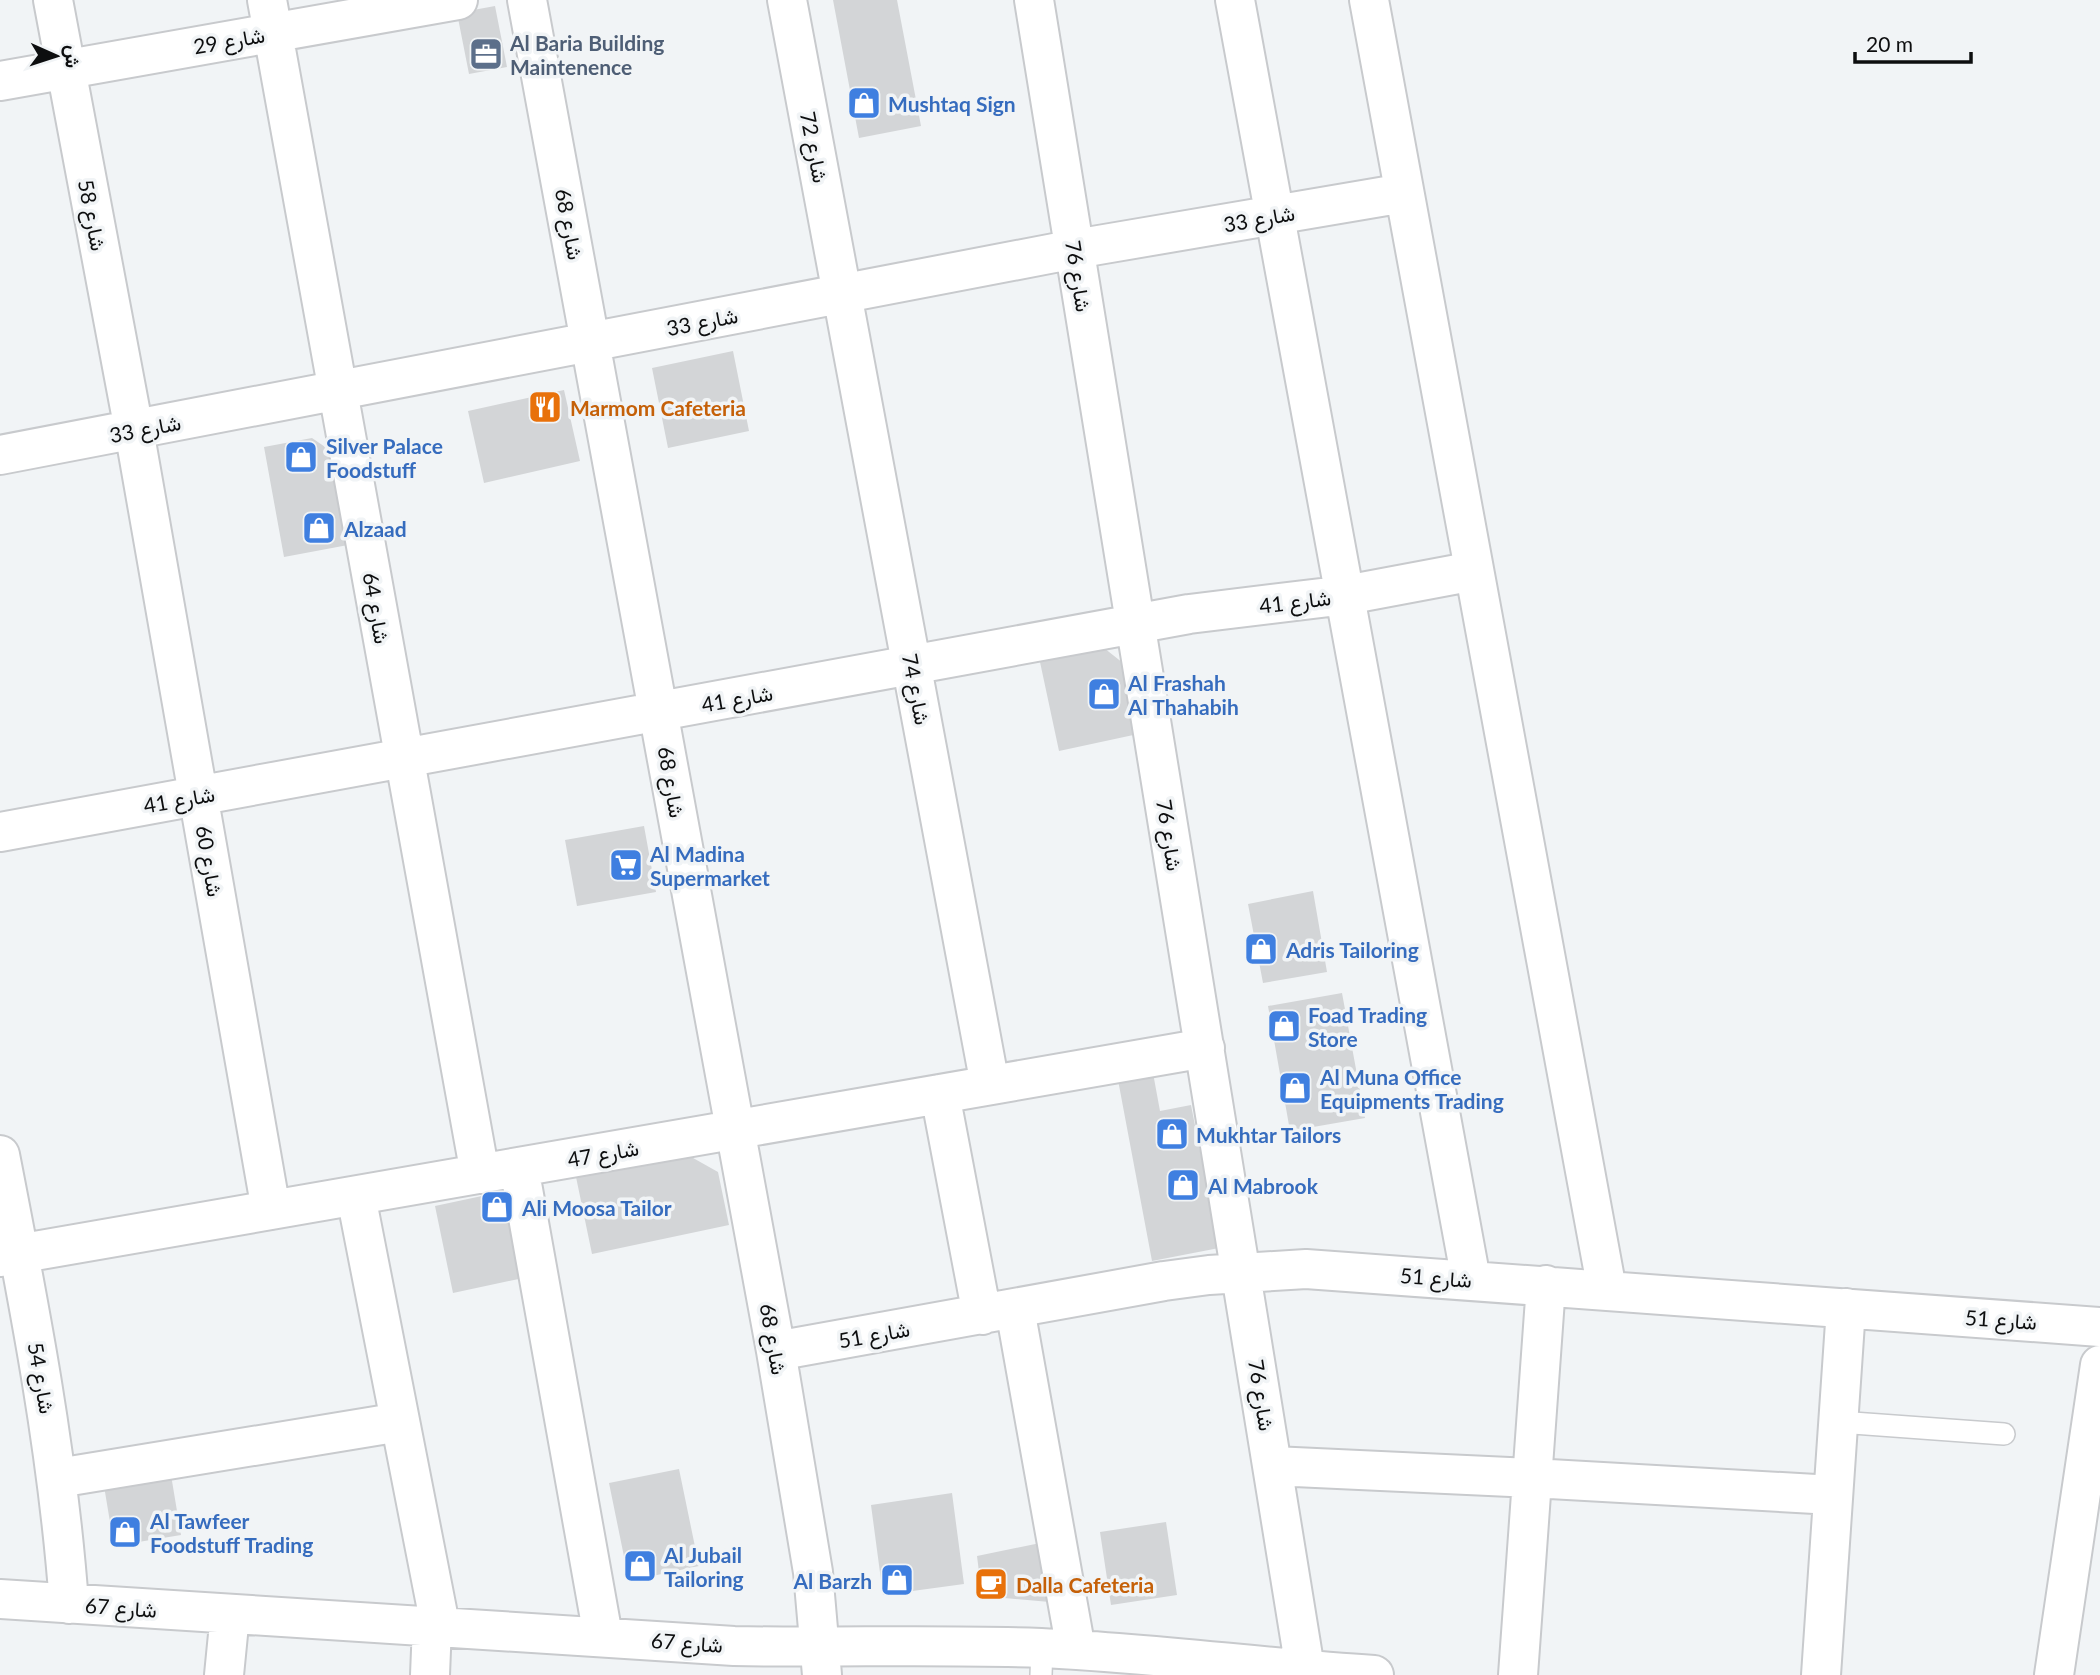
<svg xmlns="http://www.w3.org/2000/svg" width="2100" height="1675" font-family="Lato,Vazirmatn,sans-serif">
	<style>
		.building { fill: #d3d5d7 }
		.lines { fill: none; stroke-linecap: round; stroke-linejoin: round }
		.lane-casing { stroke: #c8cacd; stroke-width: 24 }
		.street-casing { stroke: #c8cacd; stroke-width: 42 }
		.lane { stroke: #fff; stroke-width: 21 }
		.street { stroke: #fff; stroke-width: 38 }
		.labels { text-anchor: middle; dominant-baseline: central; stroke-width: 7; stroke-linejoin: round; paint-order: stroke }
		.street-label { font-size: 21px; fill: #0d0e0f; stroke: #f1f4f6 }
		.service-label { font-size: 21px; font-weight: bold; fill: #4e5e75; stroke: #f1f4f6; text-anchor: start }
		.shop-label { font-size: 21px; font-weight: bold; fill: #366cbe; stroke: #f1f4f6; text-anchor: start }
		.food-label { font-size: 21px; font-weight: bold; fill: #c56008; stroke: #f1f4f6; text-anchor: start }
	</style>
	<rect width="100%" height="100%" fill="#f1f4f6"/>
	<path class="building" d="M833,0h64l24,126 -62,12z
		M495,6l12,61 -38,7 -12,-61z
		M733,351l16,80 -81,17 -16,-80z
		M564,390l16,71 -96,22 -16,-72z
		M312,438l19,13 17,94 -64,12 -20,-110z
		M1104,648l19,15 15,71 -79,17 -19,-89z
		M644,826l12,66 -79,14 -12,-66z
		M1313,891l14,81 -64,11 -15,-79z
		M1342,993l23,125 -75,13 -22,-125z
		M1153,1073l7,38 31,-6 28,143 -67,13 -34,-181z
		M686,1154l32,18 11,53 -137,29 -16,-77z
		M510,1190l18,87 -75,16 -18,-87z
		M170,1469l11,66 -67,11 -11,-66z
		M679,1469l20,97 -70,15 -20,-98z
		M952,1493l12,91 -81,11 -12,-90z
		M1166,1522l11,73 -66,10 -11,-73z
		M1050,1541l11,62 -79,-7 -5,-40z"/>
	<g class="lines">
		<defs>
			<path id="lane" d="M1839,1422l165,12
				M1041,1675l1,-27"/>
			<path id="street" d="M53,0l81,430 137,780
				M267,0l213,1174
				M527,0l249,1351 37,221 9,103
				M787,0l203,1085
				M1034,0l272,1675
				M1235,0l236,1280
				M1369,0l238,1290
				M0,81l458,-81
				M0,455l1075,-206 329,-56
				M0,832l1189,-218 157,-19 128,-24
				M940,1094l42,221
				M0,1155c29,149 58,297 69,449
				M519,1167l84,469
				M356,1196l84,429
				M0,1257l1205,-209
				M1015,1309l61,341
				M776,1351l388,-70 45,-6 97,-6 794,58
				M1273,1466l259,12 301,17
				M58,1478l342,-56
				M0,1599l734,47c102,2 205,-2 307,2 111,5 222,20 333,27
				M224,1675l6,-61
				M430,1675l2,-50
				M1518,1675l28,-390
				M1821,1675l25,-367
				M2054,1675l46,-310"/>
		</defs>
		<use href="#lane" class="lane-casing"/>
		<use href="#street" class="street-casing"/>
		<use href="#lane" class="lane"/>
		<use href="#street" class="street"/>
	</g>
	<defs>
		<symbol id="office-square" viewBox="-11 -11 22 22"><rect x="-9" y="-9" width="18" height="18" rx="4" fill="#5c6f8a" stroke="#f1f4f6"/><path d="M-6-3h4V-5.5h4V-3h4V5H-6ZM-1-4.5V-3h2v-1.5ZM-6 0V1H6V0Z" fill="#fff"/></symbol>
		<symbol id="shop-square" viewBox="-11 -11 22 22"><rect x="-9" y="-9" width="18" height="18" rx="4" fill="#3f7fe0" stroke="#f1f4f6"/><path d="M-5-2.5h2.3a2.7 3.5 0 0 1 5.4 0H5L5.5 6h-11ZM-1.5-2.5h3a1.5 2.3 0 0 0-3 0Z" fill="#fff"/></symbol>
		<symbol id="restaurant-square" viewBox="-11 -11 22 22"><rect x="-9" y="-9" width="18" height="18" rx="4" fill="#e8710a" stroke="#f1f4f6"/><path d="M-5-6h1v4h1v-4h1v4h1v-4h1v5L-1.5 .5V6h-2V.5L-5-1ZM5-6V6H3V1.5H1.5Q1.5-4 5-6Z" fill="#fff"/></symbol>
		<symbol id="supermarket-square" viewBox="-11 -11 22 22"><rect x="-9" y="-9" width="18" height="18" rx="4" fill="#3f7fe0" stroke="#f1f4f6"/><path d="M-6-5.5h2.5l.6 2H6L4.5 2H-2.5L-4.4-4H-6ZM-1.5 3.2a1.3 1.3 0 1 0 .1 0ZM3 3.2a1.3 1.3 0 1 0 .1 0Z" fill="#fff"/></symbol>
		<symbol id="cafe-square" viewBox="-11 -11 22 22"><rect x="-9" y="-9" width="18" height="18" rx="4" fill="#e8710a" stroke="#f1f4f6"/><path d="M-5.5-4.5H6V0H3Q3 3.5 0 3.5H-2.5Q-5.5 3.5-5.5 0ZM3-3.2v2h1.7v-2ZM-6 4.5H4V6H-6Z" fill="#fff"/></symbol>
	</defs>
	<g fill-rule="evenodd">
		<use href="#office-square" x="467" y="35" width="38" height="38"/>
		<use href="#shop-square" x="845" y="84" width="38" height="38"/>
		<use href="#restaurant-square" x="526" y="388" width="38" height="38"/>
		<use href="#shop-square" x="282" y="438" width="38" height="38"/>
		<use href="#shop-square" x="300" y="509" width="38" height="38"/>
		<use href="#shop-square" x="1085" y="675" width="38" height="38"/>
		<use href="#supermarket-square" x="607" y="846" width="38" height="38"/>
		<use href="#shop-square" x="1242" y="930" width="38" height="38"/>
		<use href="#shop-square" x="1265" y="1007" width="38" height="38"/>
		<use href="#shop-square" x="1276" y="1069" width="38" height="38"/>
		<use href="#shop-square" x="1153" y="1115" width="38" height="38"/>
		<use href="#shop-square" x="1164" y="1166" width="38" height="38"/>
		<use href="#shop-square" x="478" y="1188" width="38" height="38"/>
		<use href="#shop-square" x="106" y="1513" width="38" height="38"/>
		<use href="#shop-square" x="621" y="1547" width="38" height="38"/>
		<use href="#shop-square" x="878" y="1561" width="38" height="38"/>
		<use href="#cafe-square" x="972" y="1565" width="38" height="38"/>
	</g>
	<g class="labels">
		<g class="street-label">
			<text transform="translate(229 40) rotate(-10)">شارع 29</text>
			<text transform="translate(815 147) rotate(79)">شارع 72</text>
			<text transform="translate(93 215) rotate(79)">شارع 58</text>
			<text transform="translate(1259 218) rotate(-10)">شارع 33</text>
			<text transform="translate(570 224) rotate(79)">شارع 68</text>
			<text transform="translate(1079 276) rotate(81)">شارع 76</text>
			<text transform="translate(702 321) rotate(-11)">شارع 33</text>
			<text transform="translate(145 428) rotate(-11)">شارع 33</text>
			<text transform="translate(1295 601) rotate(-7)">شارع 41</text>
			<text transform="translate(377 608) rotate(80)">شارع 64</text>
			<text transform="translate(917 689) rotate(79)">شارع 74</text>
			<text transform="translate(737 698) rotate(-10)">شارع 41</text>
			<text transform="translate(672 782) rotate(80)">شارع 68</text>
			<text transform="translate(179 799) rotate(-10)">شارع 41</text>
			<text transform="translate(1170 835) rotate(81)">شارع 76</text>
			<text transform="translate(210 861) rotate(80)">شارع 60</text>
			<text transform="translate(603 1153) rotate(-10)">شارع 47</text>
			<text transform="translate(1436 1277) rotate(4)">شارع 51</text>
			<text transform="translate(2001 1319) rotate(4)">شارع 51</text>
			<text transform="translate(874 1334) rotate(-10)">شارع 51</text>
			<text transform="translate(774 1339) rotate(80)">شارع 68</text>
			<text transform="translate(42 1378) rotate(80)">شارع 54</text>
			<text transform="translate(1262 1395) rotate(81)">شارع 76</text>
			<text transform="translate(121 1607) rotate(4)">شارع 67</text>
			<text transform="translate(687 1642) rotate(4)">شارع 67</text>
		</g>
		<g class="service-label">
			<text x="510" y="42">Al Baria Building<tspan x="510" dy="24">Maintenence</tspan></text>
		</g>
		<g class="shop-label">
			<text x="888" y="103">Mushtaq Sign</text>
			<text x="326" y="445">Silver Palace<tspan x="326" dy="24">Foodstuff</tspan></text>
			<text x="344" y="528">Alzaad</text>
			<text x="1128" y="682">Al Frashah<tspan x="1128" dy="24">Al Thahabih</tspan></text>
			<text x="650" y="853">Al Madina<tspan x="650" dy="24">Supermarket</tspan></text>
			<text x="1286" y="949">Adris Tailoring</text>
			<text x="1308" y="1014">Foad Trading<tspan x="1308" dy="24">Store</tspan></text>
			<text x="1320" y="1076">Al Muna Office<tspan x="1320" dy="24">Equipments Trading</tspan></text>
			<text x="1196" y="1134">Mukhtar Tailors</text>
			<text x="1208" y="1185">Al Mabrook</text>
			<text x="522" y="1207">Ali Moosa Tailor</text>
			<text x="150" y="1520">Al Tawfeer<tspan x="150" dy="24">Foodstuff Trading</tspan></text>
			<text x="664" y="1554">Al Jubail<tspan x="664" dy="24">Tailoring</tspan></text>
			<text x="872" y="1580" text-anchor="end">Al Barzh</text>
		</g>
		<g class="food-label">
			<text x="570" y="407">Marmom Cafeteria</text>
			<text x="1016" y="1584">Dalla Cafeteria</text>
		</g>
	</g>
	<g transform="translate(56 56) rotate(93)" stroke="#f1f4f6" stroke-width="5" paint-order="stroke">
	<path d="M0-5L12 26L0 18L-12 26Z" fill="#0d0e0f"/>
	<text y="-10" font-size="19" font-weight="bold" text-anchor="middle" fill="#0d0e0f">ش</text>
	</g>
	<path d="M1855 52v10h116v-10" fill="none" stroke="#0d0e0f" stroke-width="3.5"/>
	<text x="1866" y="52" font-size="21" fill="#0d0e0f" stroke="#f1f4f6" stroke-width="5" paint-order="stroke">20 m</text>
</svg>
